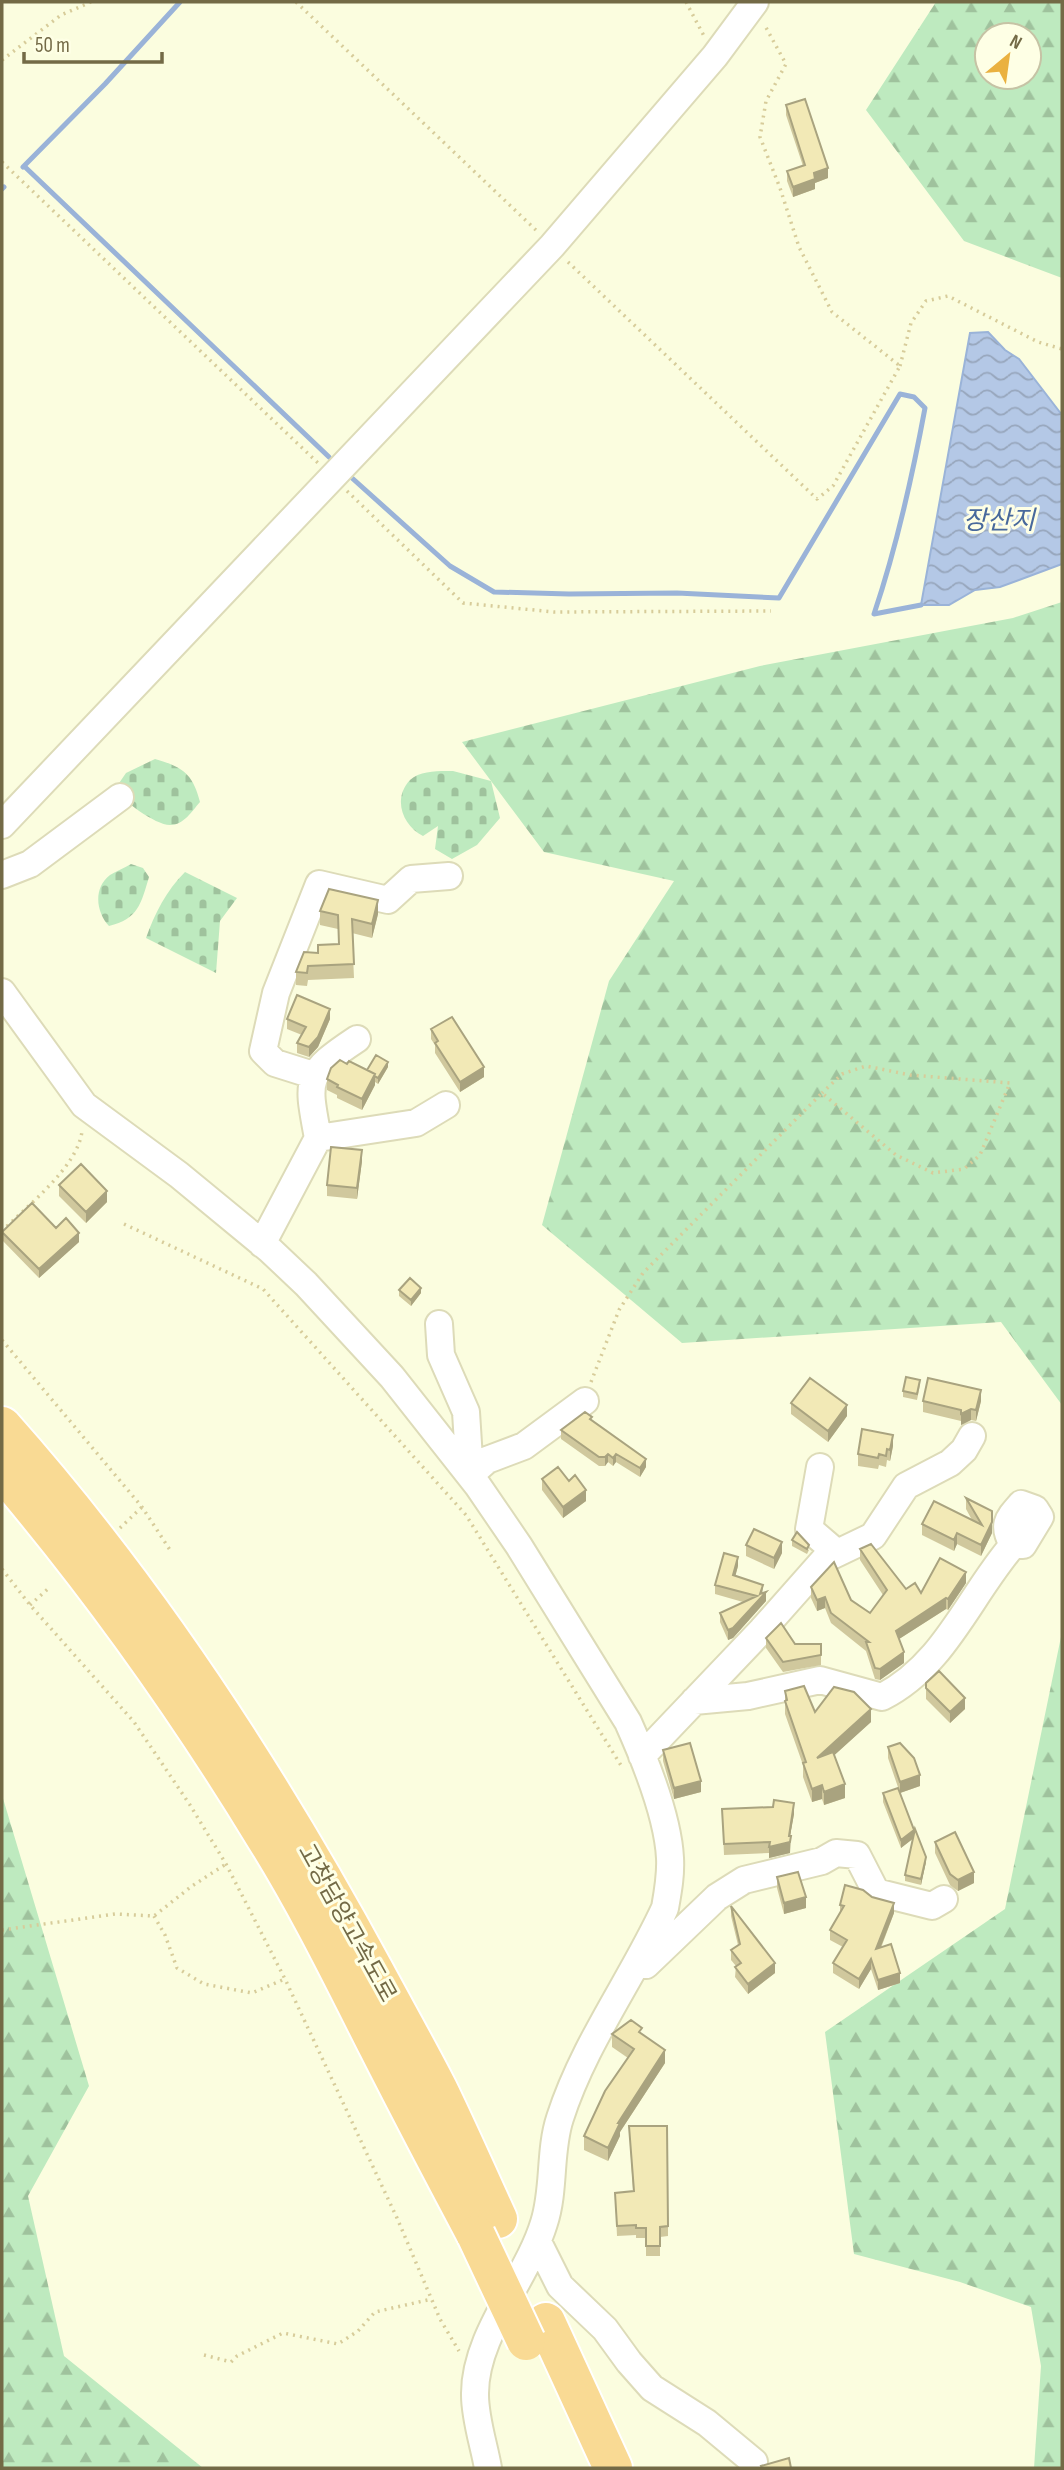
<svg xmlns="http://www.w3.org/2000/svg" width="1064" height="2470" font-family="'Sofia Sans Condensed','Noto Sans KR',sans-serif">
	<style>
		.forest { fill: url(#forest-firs); fill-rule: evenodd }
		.cemetery { fill: url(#cemetery-stones) }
		.water { fill: url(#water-waves); stroke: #9ab3d8; stroke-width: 2 }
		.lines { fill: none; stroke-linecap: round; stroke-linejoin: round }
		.stream { stroke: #9ab3d8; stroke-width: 5 }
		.minor-casing { stroke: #dddbb8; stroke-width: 30 }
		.highway-casing { stroke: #fff; stroke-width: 42 }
		.path { stroke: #d7cc9a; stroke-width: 3.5; stroke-dasharray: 2 5; stroke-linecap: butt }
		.minor { stroke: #fff; stroke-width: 26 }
		.highway { stroke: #f9da94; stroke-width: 38 }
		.highway-bridge-casing { stroke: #fff; stroke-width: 42; stroke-linecap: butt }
		.highway-bridge { stroke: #f9da94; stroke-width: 38 }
		.wall { fill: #d0c89d }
		.shaded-wall { fill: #a9a37f }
		.building { fill: #f2e9b6; stroke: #a9a37f; stroke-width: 2 }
		.labels { text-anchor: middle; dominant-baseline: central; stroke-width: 6; stroke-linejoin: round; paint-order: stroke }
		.street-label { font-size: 24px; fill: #736a46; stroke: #feffe5 }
		.water-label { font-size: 26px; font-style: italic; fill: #48699c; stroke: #feffe5 }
	</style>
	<defs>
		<pattern id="forest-firs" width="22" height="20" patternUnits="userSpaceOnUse" patternTransform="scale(1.75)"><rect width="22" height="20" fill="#beeabf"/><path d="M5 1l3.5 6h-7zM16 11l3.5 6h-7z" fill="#9fc29d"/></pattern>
		<pattern id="cemetery-stones" width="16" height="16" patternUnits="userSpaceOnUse" patternTransform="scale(1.75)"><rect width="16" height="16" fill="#beeabf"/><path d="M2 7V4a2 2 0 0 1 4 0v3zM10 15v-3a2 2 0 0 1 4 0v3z" fill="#9fc29d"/></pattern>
		<pattern id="water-waves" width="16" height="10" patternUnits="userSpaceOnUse" patternTransform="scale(1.75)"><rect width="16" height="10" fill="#b4c8e6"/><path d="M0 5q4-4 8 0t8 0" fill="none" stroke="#97a6bc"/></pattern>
	</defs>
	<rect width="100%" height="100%" fill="#fbfddf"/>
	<path class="forest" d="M936,2h126v276l-98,-37 -98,-131zM987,35h42v42h-42z
		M1062,602v803l-61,-83 -319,21 -140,-118 67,-244 65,-100 -130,-29 -82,-110 298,-76 253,-48z
		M1062,1632v836h-28l7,-102 -10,-59 -71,-25 -106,-28 -29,-222 180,-123z
		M2,1795l87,291 -61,110 36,160 139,112h-201z"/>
	<path class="cemetery" d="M155,759c28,8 38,15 45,43 -8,9 -16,23 -30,23 -15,0 -48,-25 -55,-36l11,-16z
		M453,771l38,10 9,37 -23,27 -25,14 -17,-10 3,-23 -15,10c-20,-10 -31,-37 -13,-56 11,-10 30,-9 43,-9z
		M131,864l12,4 6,9c-8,27 -11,42 -40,49 -13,-14 -16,-38 1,-51 6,-4 15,-7 21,-11z
		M185,872l52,26 -17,23 -4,52 -70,-35c9,-25 20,-47 39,-66z"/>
	<path class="water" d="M988,332l17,18 14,9 43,56v149l-62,23 -25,3 -26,15h-28l49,-272z"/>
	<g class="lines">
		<path class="stream" d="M24,166l305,291
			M23,167l82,-83 75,-82
			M2,189l2,-2
			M352,478l98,88 44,26 75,2 108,-1 102,5 121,-204 14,3 11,11c-13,70 -28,138 -51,206l47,-9"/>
		<defs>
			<path id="minor" d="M2,825l550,-579 163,-190 40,-54
				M2,875l28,-11 90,-67
				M2,992l82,113 95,70 91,75 36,34 86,93 86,109 41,60 109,176c17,38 40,95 42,136 1,17 -2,33 -5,50 -32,70 -81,135 -105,210 -11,33 -5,71 -16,105 -17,56 -70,112 -69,172 0,24 9,50 13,73
				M313,1075l-38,-12 -12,-12 13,-58 43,-109 69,16 23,-21 38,-3
				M318,1138c-11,-59 -14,-64 39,-99
				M262,1244l56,-106 98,-15 30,-18
				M439,1324l2,31 25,57 4,63
				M820,1467l-11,62 28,24
				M470,1475l17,-15 37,-14 61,-45
				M694,1701l54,-5 72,-16 62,17c63,-32 87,-101 131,-152h10l17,-28 -5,-8 -14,-5c-14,16 -19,21 -8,41
				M642,1756l120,-126 63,-71 48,-23 33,-50 44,-23 14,-13 8,-14
				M646,1965l71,-68 27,-17 78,-19 14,-8 21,2 19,37 56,14 12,-7
				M538,2242l22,44 45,43 24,33 23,26 55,35 47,39"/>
			<path id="highway" d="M2,1426c147,165 268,352 373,546 21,39 43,78 63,117 21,43 40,87 60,130
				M2,1471c97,114 185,238 263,366 42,67 77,139 113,210 32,63 65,126 98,188
				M546,2322l67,146"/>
		</defs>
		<use href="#minor" class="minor-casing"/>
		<use href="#highway" class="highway-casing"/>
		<path class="path" d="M296,2l242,230
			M686,2l18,34
			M2,60l59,-45 30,-13
			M2,162l316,301
			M568,262l249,237 16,-13 67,-120 -68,-54 -33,-65 -19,-59 -20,-51 6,-36 20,-37 -22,-40
			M900,366l11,-43 15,-22 22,-5 90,46 24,7
			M347,491l116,112 91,9 217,-1
			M124,1224l139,65 203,226 156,252
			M2,1231c24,-24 76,-64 80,-100
			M2,1340l140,167 30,46
			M591,1382l28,-72 24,-37 179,-180 74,62 37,18 31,-4 16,-14 30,-72 -100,-8 -44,-9 -24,8 -20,19
			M120,1528l22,-21
			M2,1569l28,36 104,117 56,83 36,59 59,115 112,239 43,101 19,32
			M30,1605l20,-18
			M154,1916l11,19 12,33 27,16 48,9 33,-14
			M2,1930l113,-16 39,2 38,-30 34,-22
			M204,2355l27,7 6,-6 46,-23 55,11 20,-13 17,-19 57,-13"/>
		<use href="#minor" class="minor"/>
		<use href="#highway" class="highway"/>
		<defs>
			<path id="highway-bridge" d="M476,2235l50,106"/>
		</defs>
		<use href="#highway-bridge" class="highway-bridge-casing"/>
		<use href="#highway-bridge" class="highway-bridge"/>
	</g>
	<path class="wall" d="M786,105l42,73 -13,5v6l-22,8 -6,-16v-10l16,-5 -17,-51z
		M320,911l58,3 -6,24 -20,-5 2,45 -46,2 -1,6 -11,-1v-13l22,-19 20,-9v-15l-18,-4z
		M287,1019h43l-12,28 -9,10 -12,-4v-10l5,-8 -15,-6z
		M431,1029l53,48 -24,15 -25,-39v-8l-4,-6z
		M347,1064l20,6 21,-3 -10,17 -3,-2v3l-13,25 -25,-12v-3l-10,-5v-11z
		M362,1161l-5,38 -30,-3v-11z
		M59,1185l48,17 -21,21 -27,-27z
		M56,1228l23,14 -40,36 -37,-38v-8z
		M399,1290l22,3 -10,13 -12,-10z
		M920,1385l-3,15 -14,-3v-6z
		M923,1401h58l-5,20 -5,-1 -10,5v-4l-38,-9z
		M791,1403l56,13 -19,26 -37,-28z
		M592,1420l54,47 -6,10 -24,-15 -3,4 -5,-4 -3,4h-6l-38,-27v-9z
		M893,1446l-3,15 -3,-1 -1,7 -7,-2 -1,4 -20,-3v-12z
		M542,1479l27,2 17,20 -23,17 -21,-28z
		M966,1498l26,35 -11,23 -24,-12 -3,7 -32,-16v-11l50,-4 -6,-11z
		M792,1540l17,10 -2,4 -15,-8z
		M746,1545l36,8 -8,16 -28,-13z
		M860,1549l46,40 15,4 45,-10 -18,27 -2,-1 -47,30 5,24 -24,17 -5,-1 -9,-28 -35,-28 -6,-15 -8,3 -6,-13v-11l40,13 19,13 13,-18 -23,-35z
		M738,1566l-3,10 28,17 3,8 -33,37 -5,2 -8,-18v-9l23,-11 -28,-8v-9z
		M766,1638l29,6h26v21l-38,7 -17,-24z
		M926,1683l39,26 -15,14 -24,-24z
		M785,1691l30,21 56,10 -37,33 11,43 -21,7 -2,-6 -10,3 -9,-25v-12l-18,-51z
		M888,1747l32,39 -20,7 -12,-35z
		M663,1750l38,42 -27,7 -11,-38z
		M883,1793l31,44 12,25 -5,23 -16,-4v-6l8,-37 -12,10 -18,-46z
		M722,1809l72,5 -4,22v17l-21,5v-5l-45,2z
		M935,1842l39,41 -16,8 -8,-6 -15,-32z
		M777,1877l29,31 -22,6 -7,-26z
		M840,1905l54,8 -13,35 19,35 -22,7 -7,-21 -12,20 -26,-16v-10l10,-16 -13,-7v-10l10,-16z
		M731,1906l44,67 -27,21 -13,-17 1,-11 -5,-6v-10l7,-5 -7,-29z
		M612,2034h30l23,29 -45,69v4l-12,25 -24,-11v-14l44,-78 -16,-11z
		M629,2126l39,100v10l-8,1v19h-14v-18h-10v-3l-19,1 -2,-43 18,-2z"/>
	<path class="shaded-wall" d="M828,168v10l-13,5v6l-22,8v-10l21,-14z
		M378,900v14l-6,24v-14z
		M330,1009v10l-12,28 -9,10v-10z
		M388,1062v5l-10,17v-6z
		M484,1067v10l-24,15v-10z
		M375,1074v11l-13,25v-11z
		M362,1150v11l-5,38v-11z
		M107,1191v11l-21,21v-11z
		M79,1233v9l-40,36v-9z
		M421,1288v5l-10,13v-6z
		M981,1390v11l-5,20v-11z
		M847,1405v11l-19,26v-11z
		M971,1409v11l-10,5v-11z
		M893,1435v11l-3,15v-11z
		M608,1454v8l-3,4v-9z
		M616,1454v8l-3,4v-8z
		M646,1459v8l-6,10v-9z
		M586,1490v11l-23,17v-11z
		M992,1522v11l-11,23v-11z
		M957,1533v11l-3,7v-11z
		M782,1542v11l-8,16v-11z
		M738,1557v9l-5,19v-10z
		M966,1572v11l-18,27v-11z
		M763,1585l-1,11 4,-4v9l-33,37 -5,2v-10l32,-36z
		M825,1597v11l-8,3v-11z
		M946,1598v11l-50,32v-10z
		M904,1652v11l-24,17v-11z
		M965,1698v11l-15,14v-11z
		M871,1709v13l-54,49v-13z
		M920,1775v11l-20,7v-11z
		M701,1781v11l-27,7v-11z
		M845,1784v14l-21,7v-13z
		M822,1785v14l-10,3v-13z
		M794,1803v11l-5,28 2,-6 -1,17 -21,5v-11l20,-11z
		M914,1830v8l-13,10v-8z
		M926,1857v5l-5,23v-6z
		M974,1872v11l-16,8v-11z
		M806,1897v11l-22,6v-11z
		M894,1903v10l-18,46v-10z
		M871,1959v10l-12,20v-10z
		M775,1963v10l-27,21v-10z
		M900,1973v10l-22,7v-10z
		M665,2050v13l-45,69v4l-12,25v-13l10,-25z"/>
	<path class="building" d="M805,99l23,69 -14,5 1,6 -22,8 -6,-16 18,-6 -19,-60z
		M329,889l49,11 -6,24 -20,-5 2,45 -46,2 -1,7 -11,-1 8,-20 14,1v-8l21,-1 -1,-29 -18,-4z
		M297,995l33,14 -12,28 -9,10 -12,-4 9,-16 -19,-8z
		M452,1017l32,50 -24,15 -25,-39 3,-2 -7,-12z
		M376,1055l12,7 -10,16 -4,-2 1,-2 -8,-4z
		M340,1060l7,4 2,-3 26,13 -13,25 -25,-12 1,-2 -11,-6 4,-11z
		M331,1147l31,3 -5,38 -30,-3z
		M81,1164l26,27 -21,21 -27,-27z
		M32,1203l24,25 10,-10 13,15 -40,36 -37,-37z
		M410,1278l11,10 -10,12 -12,-10z
		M906,1377l14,3 -3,14 -14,-3z
		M810,1378l37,27 -19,26 -37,-28z
		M928,1378l53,12 -5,20 -5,-1 -10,5v-4l-38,-9z
		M585,1412l7,5 -2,2 56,40 -6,9 -24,-14 -3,4 -5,-4 -3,3h-6l-38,-27z
		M862,1429l31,6 -3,15 -3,-1 -1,7 -7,-2 -1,4 -20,-4z
		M558,1467l11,14 6,-6 11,15 -23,17 -21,-28z
		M966,1498l26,13v11l-11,23 -24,-12 -3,7 -32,-16 12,-23 48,24z
		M754,1529l28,13 -8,16 -28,-13z
		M797,1532l12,13 -2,4 -15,-9z
		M871,1544l35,45 9,-6 6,10 19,-35 26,14 -18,27 -2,-1 -50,33 8,21 -24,17 -5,-1 -9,-26h3l-38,-29 -6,-16 -8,3 -6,-13 23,-25 17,38 19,13 17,-23 -27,-41z
		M724,1553l14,4 -5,18 30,10 -3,9 6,-2 -33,36 -5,2 -8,-17 37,-17 -42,-11z
		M781,1623l14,21h26v11l-38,7 -17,-24z
		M939,1671l26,27 -15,14 -24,-24v-5z
		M804,1686l11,26 19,-25 20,5 17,17 -54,49 16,-6 12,32 -21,8 -2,-7 -10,4 -9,-26 3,-1 -21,-61 2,-1 -2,-9z
		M690,1743l11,38 -27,7 -11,-38z
		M900,1743l14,15 6,17 -20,7 -12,-35z
		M898,1788l16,42 -13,10 -18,-47z
		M774,1800l20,3 -5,33h2l-1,6 -21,5 1,-5 -46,2 -2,-35 51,-2z
		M915,1829l11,28 -5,22 -16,-4z
		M955,1832l19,40 -16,8 -8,-6 -15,-32z
		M798,1872l8,25 -22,6 -7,-26z
		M845,1885l18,5 9,7 22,6 -18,46 15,-5 9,29 -22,7 -7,-21 -12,20 -26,-16 14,-23 -17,-10 14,-24 -4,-1z
		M731,1906l44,57 -27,21 -13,-17 6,-4 -10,-13 9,-6z
		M631,2020l11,8 -3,4 26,18 -47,73h2l-12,25 -24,-12 21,-45 29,-42 -22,-15z
		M629,2126h38l1,100 -8,1v19h-14v-18h-10v-3l-19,1 -2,-33 19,-2z
		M789,2458l2,10h-29l-1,-2z"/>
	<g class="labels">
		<g class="street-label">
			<text transform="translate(347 1923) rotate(61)">고창담양고속도로</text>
		</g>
		<g class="water-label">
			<text x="999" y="521">장산지</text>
		</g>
	</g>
	<rect width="1064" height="2470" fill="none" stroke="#736a46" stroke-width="7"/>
	<g transform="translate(1008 56) rotate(29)"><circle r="33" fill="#feffe5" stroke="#c6c3a5" stroke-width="2"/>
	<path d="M0-5L12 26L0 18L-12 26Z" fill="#eab140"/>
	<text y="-10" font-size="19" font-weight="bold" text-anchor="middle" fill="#736a46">N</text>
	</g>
	<path d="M24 52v10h138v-10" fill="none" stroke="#736a46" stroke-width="3.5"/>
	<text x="35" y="52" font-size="21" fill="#736a46" stroke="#feffe5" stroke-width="5" paint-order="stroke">50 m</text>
</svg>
